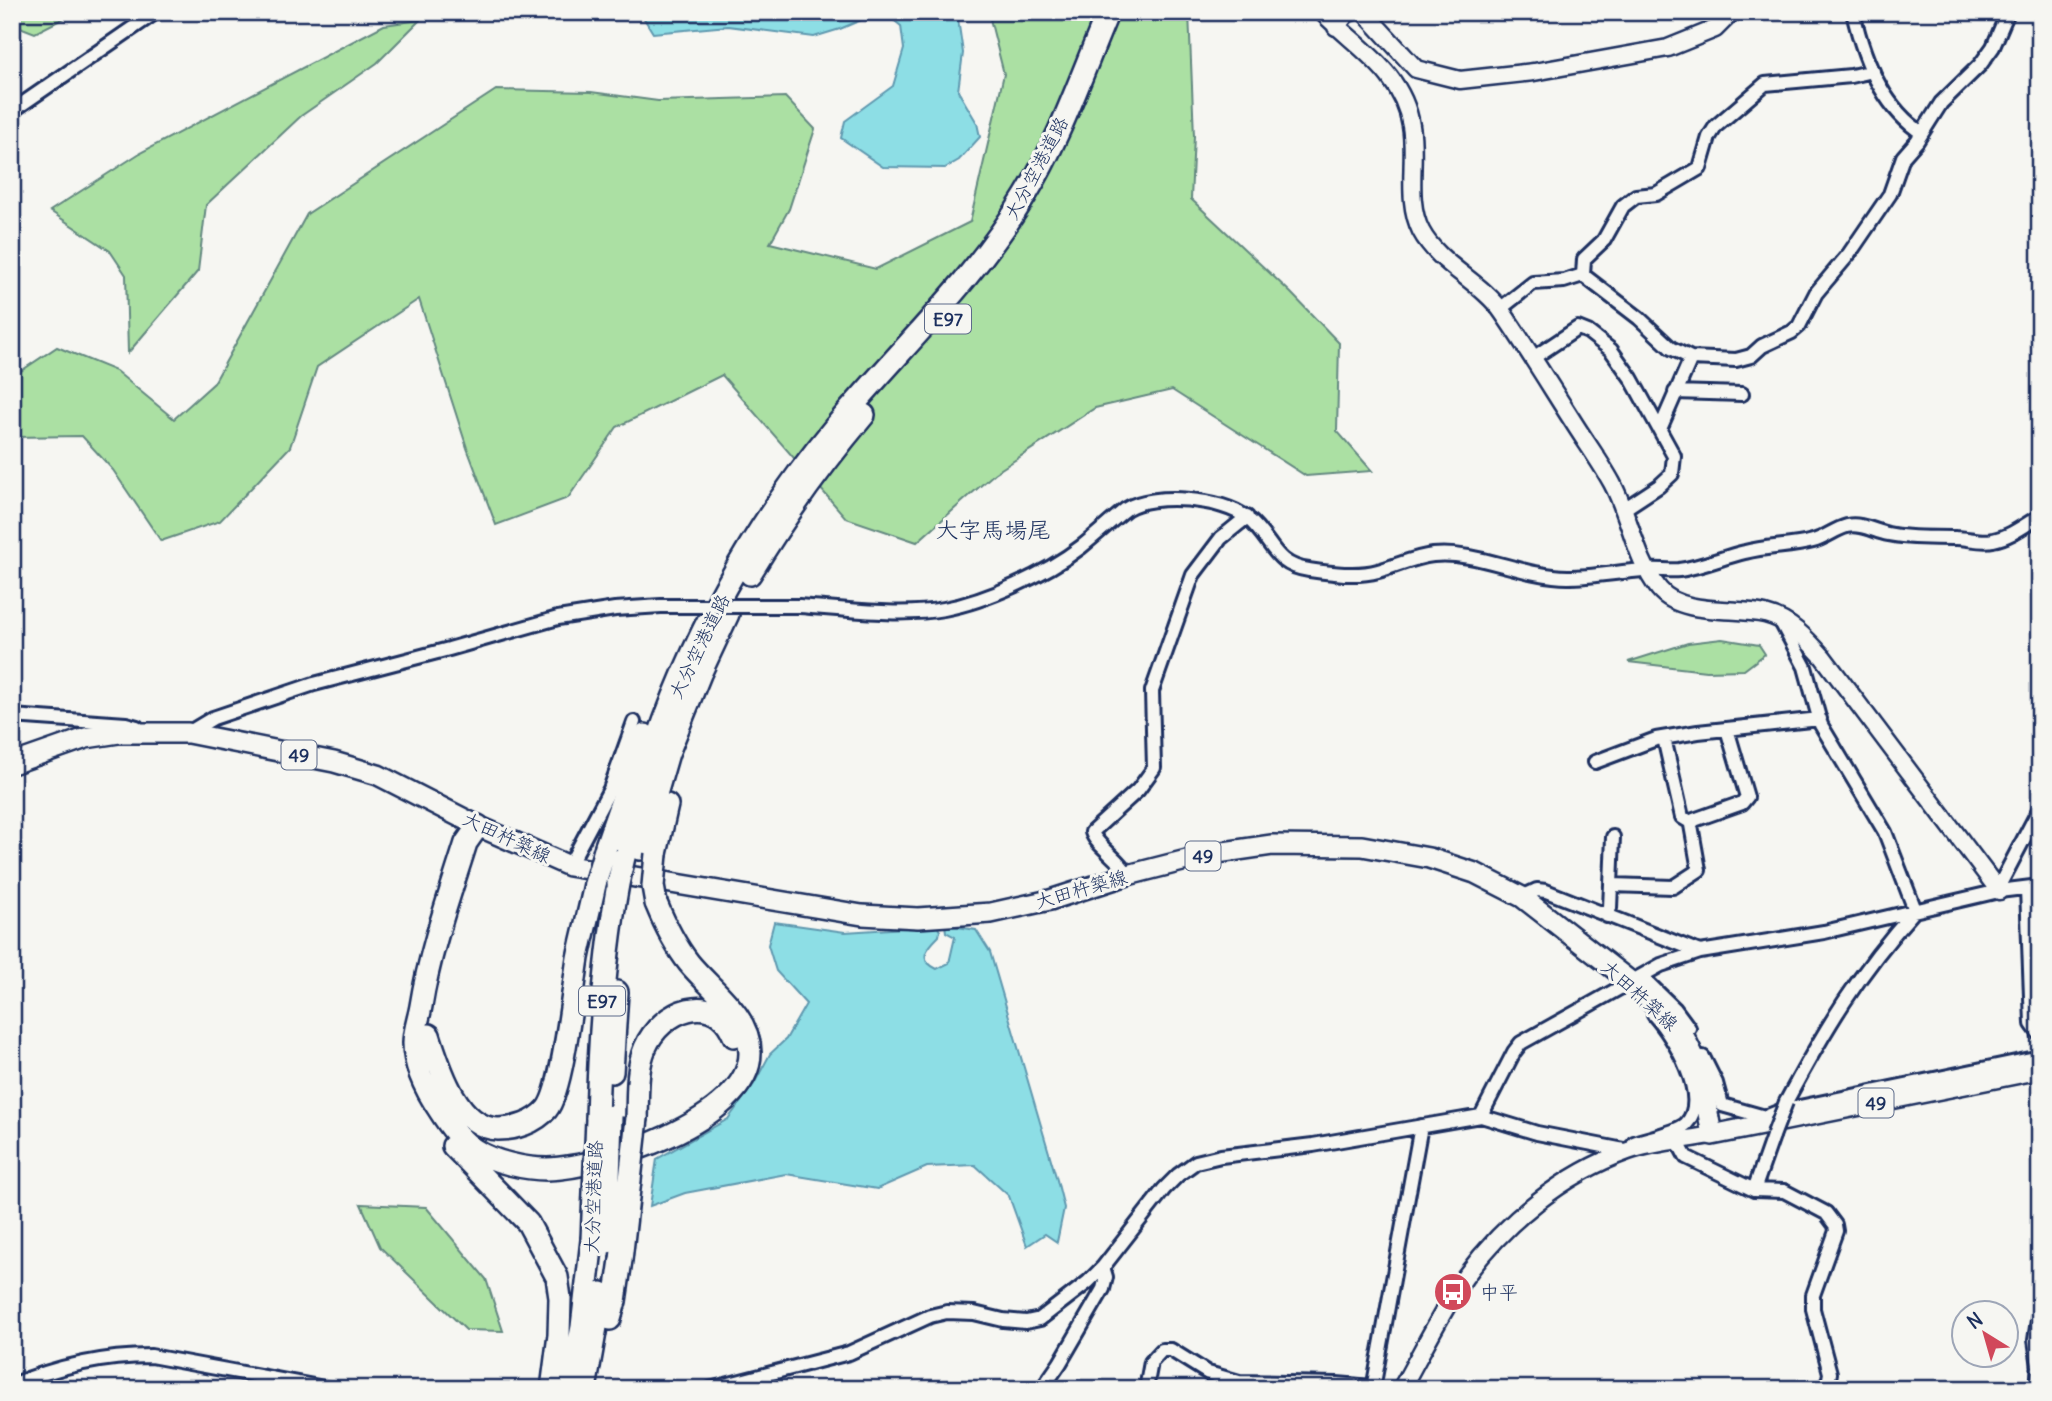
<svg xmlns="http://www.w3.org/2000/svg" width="2052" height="1401" font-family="Delius,'Klee One',sans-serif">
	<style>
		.green { fill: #abe0a3; stroke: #638880; stroke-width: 2 }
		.water { fill: #8ddee5; stroke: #5f98af; stroke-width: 2 }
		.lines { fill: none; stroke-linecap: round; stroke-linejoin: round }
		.street-casing { stroke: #1b2f5e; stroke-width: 18 }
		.secondary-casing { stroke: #1b2f5e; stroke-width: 21 }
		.primary-casing { stroke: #1b2f5e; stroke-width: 24 }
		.highway-casing { stroke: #1b2f5e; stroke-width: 26 }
		.street { stroke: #f6f6f2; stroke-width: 12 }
		.secondary { stroke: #f6f6f2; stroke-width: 16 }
		.primary { stroke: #f6f6f2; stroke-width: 19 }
		.highway { stroke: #f6f6f2; stroke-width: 21 }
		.street-bridge-casing { stroke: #1b2f5e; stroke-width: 18; stroke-linecap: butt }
		.highway-bridge-casing { stroke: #1b2f5e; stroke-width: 26; stroke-linecap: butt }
		.street-bridge { stroke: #f6f6f2; stroke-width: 12 }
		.highway-bridge { stroke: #f6f6f2; stroke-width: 21 }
		.labels { text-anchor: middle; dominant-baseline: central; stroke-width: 6; stroke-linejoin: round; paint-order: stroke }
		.shield { fill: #f6f6f2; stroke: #5d6b8a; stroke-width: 2 }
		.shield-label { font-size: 18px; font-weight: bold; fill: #1b2f5e }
		.street-label { font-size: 19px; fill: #1b2f5e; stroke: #f6f6f2 }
		.poi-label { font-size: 19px; fill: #1b2f5e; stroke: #f6f6f2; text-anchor: start }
		.quarter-label { font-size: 23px; fill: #1b2f5e; stroke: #f6f6f2 }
	</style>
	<rect width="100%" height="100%" fill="#f6f6f2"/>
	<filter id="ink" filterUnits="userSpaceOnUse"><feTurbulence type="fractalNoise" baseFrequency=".0143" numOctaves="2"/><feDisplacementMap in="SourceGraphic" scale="14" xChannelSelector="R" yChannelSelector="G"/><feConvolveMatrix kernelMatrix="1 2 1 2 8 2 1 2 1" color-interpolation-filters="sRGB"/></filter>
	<g filter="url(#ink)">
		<path class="green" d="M12,12h64l-41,21 -23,-9z
			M991,12h198l5,124 -3,63 100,94 48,50 -2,88 35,40 -66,5 -134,-86 -77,18 -100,65 -78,69 -71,-24 -124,-143 -105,52 -49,71 -72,27 -29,-77 -48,-149 -102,68 -27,80 -70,74 -59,20 -48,-71 -31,-34 -70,1v-60l45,-30 59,24 58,48 40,-36 93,-169 189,-124 95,2 67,9 127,-4 30,32 -26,80 -19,34 106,26 94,-47 34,-148 -15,-59z
			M420,20l-43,43 -76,53 -95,89 -8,66 -70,82 -2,-78 -16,-24 -60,-40 90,-58 244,-128z
			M1722,639l37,6 6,9 -21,16 -38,1 -78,-9 60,-19z
			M361,1204l65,3 60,72 17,52 -37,-1 -86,-83z"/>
		<path class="water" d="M640,12h317l6,41 -5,38 19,32 3,14 -21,23 -14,8 -62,-1 -42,-29 4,-17 48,-35 11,-37 -3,-23 -15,-12h-11l-35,15 -26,8 -86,-11 -75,7z
			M774,922l71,10 92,-6 3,5 -1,5c-11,11 -23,23 -2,33l12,-6 6,-26 -9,-5 -1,-7 31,5 14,22 67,228 7,28 -7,34 -12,-8 -18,12 -18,-50 -34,-31 -48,2 -50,22 -91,-15 -101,19 -35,13 7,-47 71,-40 26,-35 16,-30 16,-15 20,-35 -30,-33 -8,-26z"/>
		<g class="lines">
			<defs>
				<path id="street" d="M1853,12c10,45 29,95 69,121
					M1873,71l-22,5 -86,8 -49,42 -7,11 -9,31 -44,26 -20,2 -13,10 -19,34 -20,19 -1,16 56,43 32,30 20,10 45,2 15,-4 11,-10 30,-14 7,-6 17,-33 33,-39 41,-60 13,-37 14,-16 24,-38 39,-38 13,-18 15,-35
					M12,111l144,-99
					M1500,309l33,-26 31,-2 19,-6
					M1533,358l45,-30 10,4 23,18 20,28 43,78 -2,18 -13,12 -35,23
					M1675,392l67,2
					M1660,429l31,-71
					M799,606c44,3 102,11 145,3 43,-8 102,-35 137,-62 15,-12 30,-26 45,-38 27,-17 97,-11 121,9 26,21 25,47 62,52 21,3 48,7 69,1 18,-5 36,-14 55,-16 42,-5 91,22 135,22 27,0 53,-6 79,-7 11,-1 22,1 32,0 23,-3 44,-13 66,-18 22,-6 46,-5 68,-11 12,-3 22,-12 34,-15 14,-3 27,5 41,8 23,5 45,3 68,4 12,0 26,5 37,2 17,-3 32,-15 47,-24
					M1780,620l25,47 16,58 64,107 30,78
					M12,716l114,8 11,3
					M188,733l25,-15 101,-34 135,-35 109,-31 57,-9 46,-3
					M1664,738l18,79 10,6
					M1595,762l61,-23 42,-7 122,-13
					M569,866l41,-77 24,-67
					M1128,875c-9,-17 -32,-29 -36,-43l46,-42 16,-22 -2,-77 41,-116 28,-37 26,-21
					M1612,885l61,2 26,-17 -8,-45 3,-5 48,-17 5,-6 -20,-68
					M1998,888l42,-80
					M2027,888l5,136 8,11
					M1522,897l15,-7 9,1 154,61
					M1607,916l3,-8 3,-71
					M1642,977l33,32 14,19
					M1703,1057l13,26 6,22 43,12 15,-6 260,-54
					M1786,1102c39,-73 73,-130 129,-192
					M1481,1116l33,-64 7,-9 140,-78 39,-13 124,-20 175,-41 41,-5
					M1678,1142l8,15 68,33 30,1 42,22 9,12 1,6 -23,64v14l17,64 -3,16
					M1634,1143c14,-5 42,-10 52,-19 25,-26 -13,-88 -32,-109
					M1754,1190l19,-54
					M12,1385c44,-18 91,-29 139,-29l179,33
					M710,1389l139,-36 81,-37 17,-4 27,1 29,7 23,2 14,-3 48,-37 15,-15 61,-78 14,-14 18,-13 25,-6 92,-11 168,-29 56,17 92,18
					M1042,1389l18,-26 43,-74 3,-12 -3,-10
					M1146,1389l5,-27 11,-12h9l37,23 31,9 98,2 36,3
					M1373,1389l48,-263
					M2037,1389l2,-23 -4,-26 5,-34"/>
				<path id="secondary" d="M1322,12c35,36 81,60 89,114 6,33 -6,74 10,105 18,34 61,51 82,82 24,35 46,71 69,107 13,21 28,41 40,63 18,33 23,76 47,106 22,27 75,18 106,25 25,6 42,25 58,43l176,234
					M1364,12l52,57 44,11 74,-8 134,-24 47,-19 17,-17
					M1336,27l11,-14 5,-1
					M1401,1389c21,-37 40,-77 64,-112 40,-55 98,-103 163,-126 26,-9 57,-11 84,-16"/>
				<path id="primary" d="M12,764l74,-26 33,-5h69l146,29 44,13 100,51 91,40 293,49 56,3 73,-5 59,-13 78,-25 82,-21 62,-9 90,1 67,12 46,15 47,24 109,85 51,50 18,37 12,66 328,-66"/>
				<path id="highway" d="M750,574c34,-56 72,-109 114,-159
					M478,826l-12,17c-17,54 -36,107 -45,163 -2,12 -7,25 -7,37 0,23 13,49 26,68 9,14 20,30 35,39 18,12 50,19 72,19 54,-1 203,-49 203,-116 0,-38 -40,-64 -61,-90 -15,-19 -24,-38 -33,-60
					M606,846l39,-111
					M640,849l28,-96 32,-79 28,-60
					M656,854l11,-49
					M624,857c8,-30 15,-62 25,-92 39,-122 103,-238 185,-337 64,-77 139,-146 191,-232 35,-57 57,-123 83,-184
					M429,1035c10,31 28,93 69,94 17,0 37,-6 49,-20 16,-20 26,-120 31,-151 5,-25 12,-49 17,-74
					M612,1072l5,-80
					M637,1118c1,-22 -1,-49 8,-70 16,-38 70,-60 89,-12
					M597,1119c2,-79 7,-157 21,-235
					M453,1146l75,77 29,54 3,21 -1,37 -7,54
					M610,1319l5,-18 6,-41
					M570,1389l12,-62 10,-87
					M585,1389l17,-96"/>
			</defs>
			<use href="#street" class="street-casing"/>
			<use href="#secondary" class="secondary-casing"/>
			<use href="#primary" class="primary-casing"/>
			<use href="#highway" class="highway-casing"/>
			<use href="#street" class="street"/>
			<use href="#secondary" class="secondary"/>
			<use href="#primary" class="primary"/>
			<use href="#highway" class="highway"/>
			<defs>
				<path id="street-bridge" d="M661,606h138
					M1773,1136l13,-34"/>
				<path id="highway-bridge" d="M595,884l11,-38
					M618,884l6,-27
					M656,903l-3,-17 3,-32
					M592,1240l5,-121
					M607,1242l4,-126
					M621,1260l16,-142"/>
			</defs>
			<use href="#street-bridge" class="street-bridge-casing"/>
			<use href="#highway-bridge" class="highway-bridge-casing"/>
			<use href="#street-bridge" class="street-bridge"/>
			<use href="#highway-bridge" class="highway-bridge"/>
		</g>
	</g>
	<defs>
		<symbol id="bus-disc" viewBox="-11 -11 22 22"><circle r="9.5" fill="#d1495b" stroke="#f6f6f2"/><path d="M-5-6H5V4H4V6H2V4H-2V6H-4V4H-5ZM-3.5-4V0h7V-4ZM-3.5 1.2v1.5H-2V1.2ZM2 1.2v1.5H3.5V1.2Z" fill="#fff"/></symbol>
	</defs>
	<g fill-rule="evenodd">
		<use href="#bus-disc" x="1431" y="1270" width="44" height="44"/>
	</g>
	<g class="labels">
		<g class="shield">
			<rect x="925" y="304.5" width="46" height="29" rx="5"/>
			<rect x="281.5" y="740.5" width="35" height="29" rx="5"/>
			<rect x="1185.5" y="841.5" width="35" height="29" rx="5"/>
			<rect x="579" y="986.5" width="46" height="29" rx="5"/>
			<rect x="1858.5" y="1088.5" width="35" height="29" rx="5"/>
		</g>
		<g class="shield-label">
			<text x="948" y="319">E97</text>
			<text x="299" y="755">49</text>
			<text x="1203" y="856">49</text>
			<text x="602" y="1001">E97</text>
			<text x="1876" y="1103">49</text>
		</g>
		<g class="street-label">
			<text transform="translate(1036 168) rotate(-62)">大分空港道路</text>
			<text transform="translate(699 646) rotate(-64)">大分空港道路</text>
			<text transform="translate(507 837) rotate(25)">大田杵築線</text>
			<text transform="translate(1081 889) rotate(-16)">大田杵築線</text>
			<text transform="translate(1640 995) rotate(42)">大田杵築線</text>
			<text transform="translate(593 1197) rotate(-88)">大分空港道路</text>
		</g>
		<g class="poi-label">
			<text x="1480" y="1292">中平</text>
		</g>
		<g class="quarter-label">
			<text x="993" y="529">大字馬場尾</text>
		</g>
	</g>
	<rect width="2052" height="1401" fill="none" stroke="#f6f6f2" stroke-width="42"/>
	<rect x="21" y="21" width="2010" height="1359" fill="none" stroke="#1b2f5e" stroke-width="2.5" filter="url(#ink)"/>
	<g transform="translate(1985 1334) rotate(323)"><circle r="33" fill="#f6f6f2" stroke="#9ea6b7" stroke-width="2"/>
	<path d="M0-5L12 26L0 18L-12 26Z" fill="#d1495b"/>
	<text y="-10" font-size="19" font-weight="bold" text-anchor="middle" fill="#1b2f5e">N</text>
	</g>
</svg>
